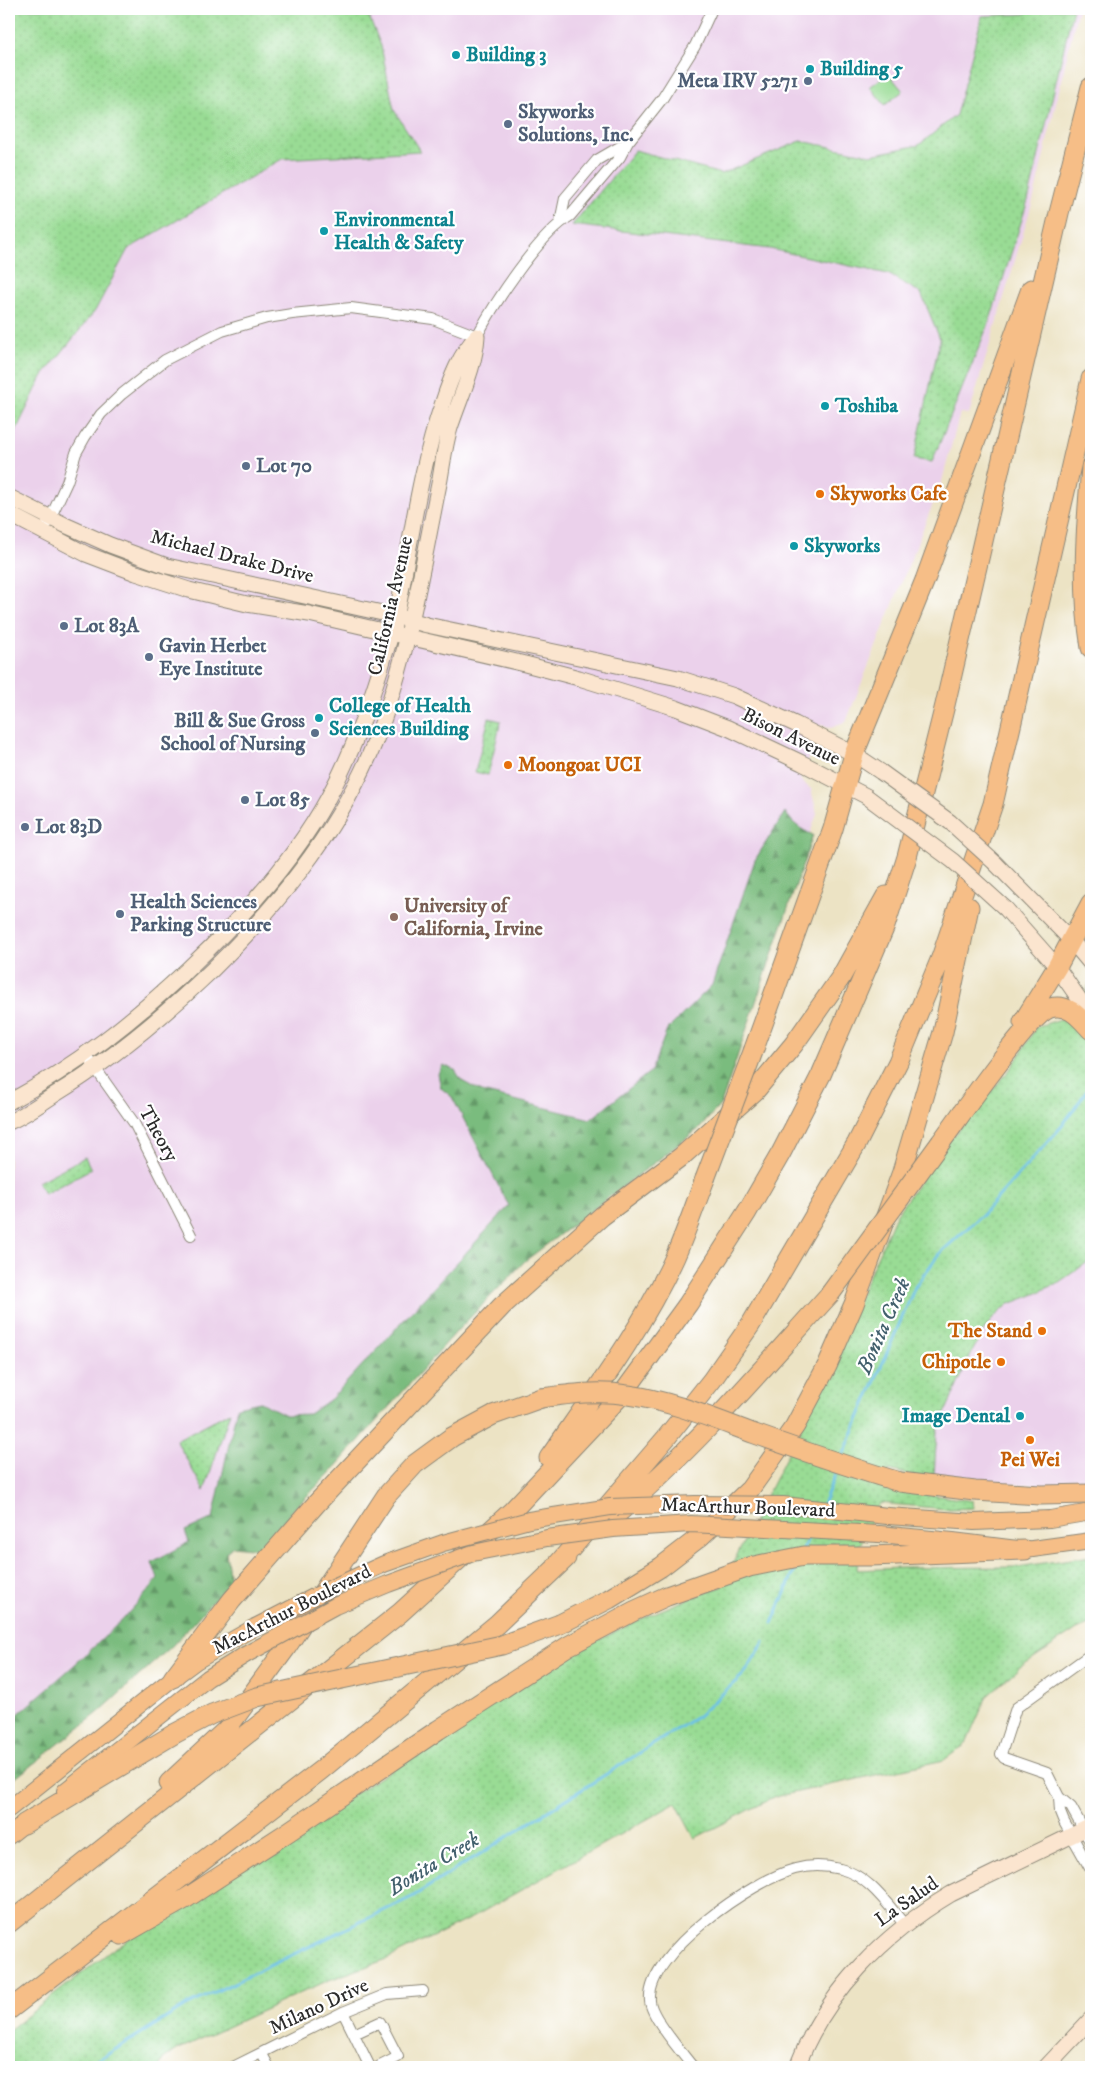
<svg xmlns="http://www.w3.org/2000/svg" width="1100" height="2076" font-family="'IM FELL DW Pica',serif">
	<style>
		.built { fill: #ebd1eb }
		.grass { fill: url(#grass-dots); stroke: #628460 }
		.forest { fill: url(#forest-firs); stroke: #527454 }
		.garden { fill: #99dc94; stroke: #628460 }
		.lines { fill: none; stroke-linecap: round; stroke-linejoin: round }
		.stream { stroke: #6cc1e8; stroke-width: 3 }
		.street-casing { stroke: #8c8778; stroke-width: 12 }
		.secondary-casing { stroke: #8c8778; stroke-width: 17 }
		.primary-casing { stroke: #8c8778; stroke-width: 18 }
		.highway-casing { stroke: #8c8778; stroke-width: 21 }
		.street { stroke: #fff; stroke-width: 10 }
		.secondary { stroke: #fbe5cf; stroke-width: 15 }
		.primary { stroke: #f6be87; stroke-width: 16 }
		.highway { stroke: #f6be87; stroke-width: 19 }
		.secondary-bridge-casing { stroke: #8c8778; stroke-width: 17; stroke-linecap: butt }
		.primary-bridge-casing { stroke: #8c8778; stroke-width: 18; stroke-linecap: butt }
		.highway-bridge-casing { stroke: #8c8778; stroke-width: 21; stroke-linecap: butt }
		.secondary-bridge { stroke: #fbe5cf; stroke-width: 15 }
		.primary-bridge { stroke: #f6be87; stroke-width: 16 }
		.highway-bridge { stroke: #f6be87; stroke-width: 19 }
		.culture-dot { fill: #0f9aa8; stroke: #fff; stroke-width: 2 }
		.service-dot { fill: #5c6f8a; stroke: #fff; stroke-width: 2 }
		.food-dot { fill: #e8710a; stroke: #fff; stroke-width: 2 }
		.education-dot { fill: #8d6e63; stroke: #fff; stroke-width: 2 }
		.labels { text-anchor: middle; dominant-baseline: central; stroke-width: 4.5; stroke-linejoin: round; paint-order: stroke }
		.culture-label { font-size: 20px; font-weight: bold; fill: #0d838f; stroke: #fff; text-anchor: start }
		.service-label { font-size: 20px; font-weight: bold; fill: #4e5e75; stroke: #fff; text-anchor: start }
		.food-label { font-size: 20px; font-weight: bold; fill: #c56008; stroke: #fff; text-anchor: start }
		.street-label { font-size: 20px; fill: #2b2b2b; stroke: #fff }
		.education-label { font-size: 20px; font-weight: bold; fill: #785e54; stroke: #fff; text-anchor: start }
		.water-label { font-size: 21px; font-style: italic; fill: #42606d; stroke: #fff }
	</style>
	<defs>
		<pattern id="grass-dots" width="8" height="8" patternUnits="userSpaceOnUse" patternTransform="scale(1.25)"><rect width="8" height="8" fill="#99dc94"/><path d="M2 2h.1M6 6h.1" fill="none" stroke="#84bd80" stroke-width="1.8" stroke-linecap="round"/></pattern>
		<pattern id="forest-firs" width="22" height="20" patternUnits="userSpaceOnUse" patternTransform="scale(1.25)"><rect width="22" height="20" fill="#7abc7e"/><path d="M5 1l3.5 6h-7zM16 11l3.5 6h-7z" fill="#649967"/></pattern>
	</defs>
	<rect width="100%" height="100%" fill="#fff"/>
	<filter id="ink" filterUnits="userSpaceOnUse"><feTurbulence type="fractalNoise" baseFrequency=".02" numOctaves="2"/><feDisplacementMap in="SourceGraphic" scale="10" xChannelSelector="R" yChannelSelector="G"/><feConvolveMatrix kernelMatrix="1 2 1 2 8 2 1 2 1" color-interpolation-filters="sRGB"/></filter>
	<filter id="wash" filterUnits="userSpaceOnUse"><feTurbulence type="fractalNoise" baseFrequency=".0096" numOctaves="4" result="noise"/><feDisplacementMap in="SourceGraphic" scale="20" xChannelSelector="R" yChannelSelector="G"/><feGaussianBlur stdDeviation="1.12" result="paint"/><feColorMatrix in="noise" values="0 0 0 0 0 0 0 0 0 0 0 0 0 0 0 0 0 1.4 0 .05"/><feComposite in="paint" operator="in"/></filter>
	<g filter="url(#wash)">
		<rect width="100%" height="100%" fill="#ece3c4"/>
		<path class="built" d="M9,9h1069l-44,188 -65,217 -9,-1 -18,68 -96,241 -15,6 -10,-4 -21,56 11,9 6,25 -76,206 -226,240 -506,513z
			M1091,1260v224l-43,1 -51,-2 -63,-8 3,-44 35,-79 12,-22 10,-13 15,-13 26,-10 24,-12z"/>
		<path class="grass" d="M9,9h357l15,37 13,64 26,41 -138,8 -154,90 -33,62 -53,66 -33,68z
			M1028,9h45l-44,188 -39,123 -58,142 -18,-3 26,-120 -19,-46 -33,-19 -118,-25 -198,-24 63,-75 86,24 80,-33 70,14 48,-10 37,-30 26,-99 44,-2z
			M489,718l12,3 -13,54 -13,-3z
			M1091,981v279l-32,22 -24,12 -26,10 -15,13 -10,13 -12,22 -35,79 -3,44 -14,2 -31,-7 -4,15 48,10 40,6 1,7 -28,1 -66,-6 -22,46 -1,21 46,-2 114,-1 74,-11v67l-14,6 -57,38 -33,29 -21,48 -22,16 -169,37 -80,41 -19,-35 -203,114 -86,42 -58,21 -152,70 -14,9 -4,8h-150v-37l103,-80 450,-290c53,-30 101,-53 159,-73l81,-162 94,-210 47,-67 70,-82 23,-39 28,-9 7,2z
			M85,1157l6,12 -47,25 -6,-12z
			M230,1412l-26,79 -28,-51z"/>
		<path class="forest" d="M785,812c8,12 15,17 28,23l-92,269 -21,24 -175,133 -68,70 -128,143 -36,36 -34,39 -26,-3 -7,6 4,30 -58,64 -74,67 -89,70v-61c51,-45 106,-89 149,-143l-6,-17 37,-20 -4,-11 28,-13 24,-111 23,-5 26,13 23,-1 22,-15 178,-193 -57,-109 -11,-9 -3,-14 5,-9 12,5 7,11 20,11 109,27 60,-48 16,-41 45,-45 43,-125z"/>
		<path class="garden" d="M888,73l15,18 -18,14 -15,-18z"/>
		<g class="lines">
			<path class="stream" d="M842,1458l73,-171 24,-33 43,-39 80,-89 29,-41
				M823,1504l15,-36
				M803,1550l6,-15
				M772,1623l25,-58
				M87,2067l95,-59 230,-111 286,-181 47,-43 19,-31"/>
		</g>
	</g>
	<g filter="url(#ink)">
		<g class="lines">
			<defs>
				<path id="street" d="M560,222l5,-24 32,-38 31,-18
					M48,523l19,-41 9,-29 9,-16 16,-23 21,-20 43,-34 57,-29 45,-13 25,-4 59,-6 82,11 44,17c18,-34 61,-100 93,-120l50,-59 8,-15 34,-43 33,-53 17,-37
					M86,1055l48,68 57,112
					M1091,1654l-75,54 -15,46 3,4 43,15 12,24 1,15 4,10 27,48
					M1059,1797l12,10 20,36
					M343,2012l27,55
					M354,2034l26,-12 18,35 -20,10
					M262,2054l7,13
					M233,2067l110,-55 44,-18 36,-3
					M693,2067c-11,-14 -42,-50 -43,-66 -4,-48 103,-121 145,-132 14,-4 30,-4 45,0 28,6 47,35 65,56"/>
				<path id="secondary" d="M9,497l56,28 45,20 57,21 229,50 31,9 251,53 56,18 61,28 59,30 27,18
					M9,514l77,40 50,19 53,17 58,14 62,10 216,50 54,14 97,30 52,20 74,35 64,33
					M995,863l76,77 20,24
					M1006,909l51,58 34,49
					M9,1102c68,-37 124,-81 180,-134 53,-50 104,-106 139,-170 23,-42 39,-86 53,-131 5,-18 12,-36 16,-54 14,-71 22,-143 46,-211 8,-24 17,-48 34,-66
					M9,1122c16,-7 30,-17 45,-27 59,-36 108,-77 158,-125 65,-64 121,-132 158,-216 37,-86 51,-183 70,-275 3,-17 5,-35 10,-51 10,-31 25,-60 27,-92
					M797,2067c28,-74 87,-133 154,-173l140,-68
					M1046,2067l45,-48"/>
				<path id="primary" d="M888,1516l86,6 76,-3 41,-7
					M879,1534l74,7 72,9 66,-9
					M65,1791l143,-113 37,-23
					M9,1809l164,-131 23,-17 59,-34
					M9,1836l25,-20"/>
				<path id="highway" d="M1091,467c-5,60 -10,121 0,181
					M1023,1022l34,-55 34,-64
					M754,1049l79,-220 21,-75 71,-174 106,-291
					M941,1142c17,-23 88,-127 109,-134 19,-5 30,10 41,22
					M549,1458c45,-65 93,-129 126,-201 11,-25 20,-52 30,-78
					M900,1482l75,9 66,4 50,-1
					M617,1514c78,-66 144,-144 213,-220
					M557,1565l109,-127 46,-58 39,-56 106,-181 41,-81 43,-104 52,-154 98,-425
					M560,1624l49,-25 52,-32 40,-31 49,-47 45,-63 32,-60 27,-62 48,-132 41,-140 26,-125
					M173,1678l59,-78 84,-96 186,-198 100,-90 79,-59 74,-66 39,-47 47,-67 45,-81
					M169,1783l57,-53 60,-82 100,-152 29,-32 37,-27 41,-22 48,-17
					M24,1824l150,-90
					M9,1923l391,-310 112,-102 112,-119 64,-88 59,-92 34,-59 40,-78 64,-149 22,-69 38,-152 114,-492 32,-126
					M122,1935l63,-36 103,-67 150,-102 130,-84 66,-35 33,-15 82,-29 55,-11h67l154,-6
					M9,2010l312,-240 176,-146 69,-66"/>
			</defs>
			<use href="#street" class="street-casing"/>
			<use href="#secondary" class="secondary-casing"/>
			<use href="#primary" class="primary-casing"/>
			<use href="#highway" class="highway-casing"/>
			<use href="#street" class="street"/>
			<use href="#secondary" class="secondary"/>
			<use href="#primary" class="primary"/>
			<use href="#highway" class="highway"/>
			<defs>
				<path id="secondary-bridge" d="M881,772l69,50 45,41
					M866,796l87,65 53,48"/>
				<path id="primary-bridge" d="M255,1627l76,-39 53,-24 59,-21 86,-23 81,-13 85,-3 88,1 105,11
					M245,1655l90,-49 53,-22 85,-31 74,-15 66,-9 78,-5 188,10"/>
				<path id="highway-bridge" d="M705,1179l49,-130
					M830,1294l111,-152
					M541,1398c29,-4 58,-8 87,-3 44,6 86,24 127,39 48,17 96,34 145,48
					M174,1734l38,-20 45,-17 245,-52 58,-21"/>
			</defs>
			<use href="#secondary-bridge" class="secondary-bridge-casing"/>
			<use href="#primary-bridge" class="primary-bridge-casing"/>
			<use href="#highway-bridge" class="highway-bridge-casing"/>
			<use href="#secondary-bridge" class="secondary-bridge"/>
			<use href="#primary-bridge" class="primary-bridge"/>
			<use href="#highway-bridge" class="highway-bridge"/>
		</g>
	</g>
	<g class="culture-dot">
		<circle cx="456" cy="55" r="5"/>
		<circle cx="810" cy="69" r="5"/>
		<circle cx="324" cy="231" r="5"/>
		<circle cx="825" cy="406" r="5"/>
		<circle cx="794" cy="546" r="5"/>
		<circle cx="319" cy="718" r="5"/>
		<circle cx="1020" cy="1416" r="5"/>
	</g>
	<g class="service-dot">
		<circle cx="808" cy="81" r="5"/>
		<circle cx="508" cy="124" r="5"/>
		<circle cx="246" cy="466" r="5"/>
		<circle cx="64" cy="626" r="5"/>
		<circle cx="149" cy="657" r="5"/>
		<circle cx="315" cy="733" r="5"/>
		<circle cx="245" cy="800" r="5"/>
		<circle cx="25" cy="827" r="5"/>
		<circle cx="120" cy="914" r="5"/>
	</g>
	<g class="food-dot">
		<circle cx="820" cy="494" r="5"/>
		<circle cx="508" cy="765" r="5"/>
		<circle cx="1042" cy="1331" r="5"/>
		<circle cx="1001" cy="1362" r="5"/>
		<circle cx="1030" cy="1440" r="5"/>
	</g>
	<circle class="education-dot" cx="394" cy="917" r="5"/>
	<g class="labels">
		<g class="culture-label">
			<text x="466" y="55">Building 3</text>
			<text x="820" y="69">Building 5</text>
			<text x="334" y="220">Environmental<tspan x="334" dy="23">Health &amp; Safety</tspan></text>
			<text x="835" y="406">Toshiba</text>
			<text x="804" y="546">Skyworks</text>
			<text x="329" y="706">College of Health<tspan x="329" dy="23">Sciences Building</tspan></text>
			<text x="1010" y="1416" text-anchor="end">Image Dental</text>
		</g>
		<g class="service-label">
			<text x="798" y="81" text-anchor="end">Meta IRV 5271</text>
			<text x="518" y="112">Skyworks<tspan x="518" dy="23">Solutions, Inc.</tspan></text>
			<text x="256" y="466">Lot 70</text>
			<text x="74" y="626">Lot 83A</text>
			<text x="159" y="646">Gavin Herbet<tspan x="159" dy="23">Eye Institute</tspan></text>
			<text x="305" y="721" text-anchor="end">Bill &amp; Sue Gross<tspan x="305" dy="23">School of Nursing</tspan></text>
			<text x="255" y="800">Lot 85</text>
			<text x="35" y="827">Lot 83D</text>
			<text x="130" y="902">Health Sciences<tspan x="130" dy="23">Parking Structure</tspan></text>
		</g>
		<g class="food-label">
			<text x="830" y="494">Skyworks Cafe</text>
			<text x="518" y="765">Moongoat UCI</text>
			<text x="1032" y="1331" text-anchor="end">The Stand</text>
			<text x="991" y="1362" text-anchor="end">Chipotle</text>
			<text x="1030" y="1460" text-anchor="middle">Pei Wei</text>
		</g>
		<g class="street-label">
			<text transform="translate(232 557) rotate(14)">Michael Drake Drive</text>
			<text transform="translate(391 606) rotate(-77)">California Avenue</text>
			<text transform="translate(791 737) rotate(26)">Bison Avenue</text>
			<text transform="translate(158 1134) rotate(61)">Theory</text>
			<text transform="translate(748 1508) rotate(2)">MacArthur Boulevard</text>
			<text transform="translate(292 1610) rotate(-27)">MacArthur Boulevard</text>
			<text transform="translate(907 1902) rotate(-35)">La Salud</text>
			<text transform="translate(319 2007) rotate(-25)">Milano Drive</text>
		</g>
		<g class="education-label">
			<text x="404" y="906">University of<tspan x="404" dy="23">California, Irvine</tspan></text>
		</g>
		<g class="water-label">
			<text transform="translate(884 1326) rotate(-66)">Bonita Creek</text>
			<text transform="translate(434 1864) rotate(-31)">Bonita Creek</text>
		</g>
	</g>
	<rect width="1100" height="2076" fill="none" stroke="#fff" stroke-width="30"/>
</svg>
